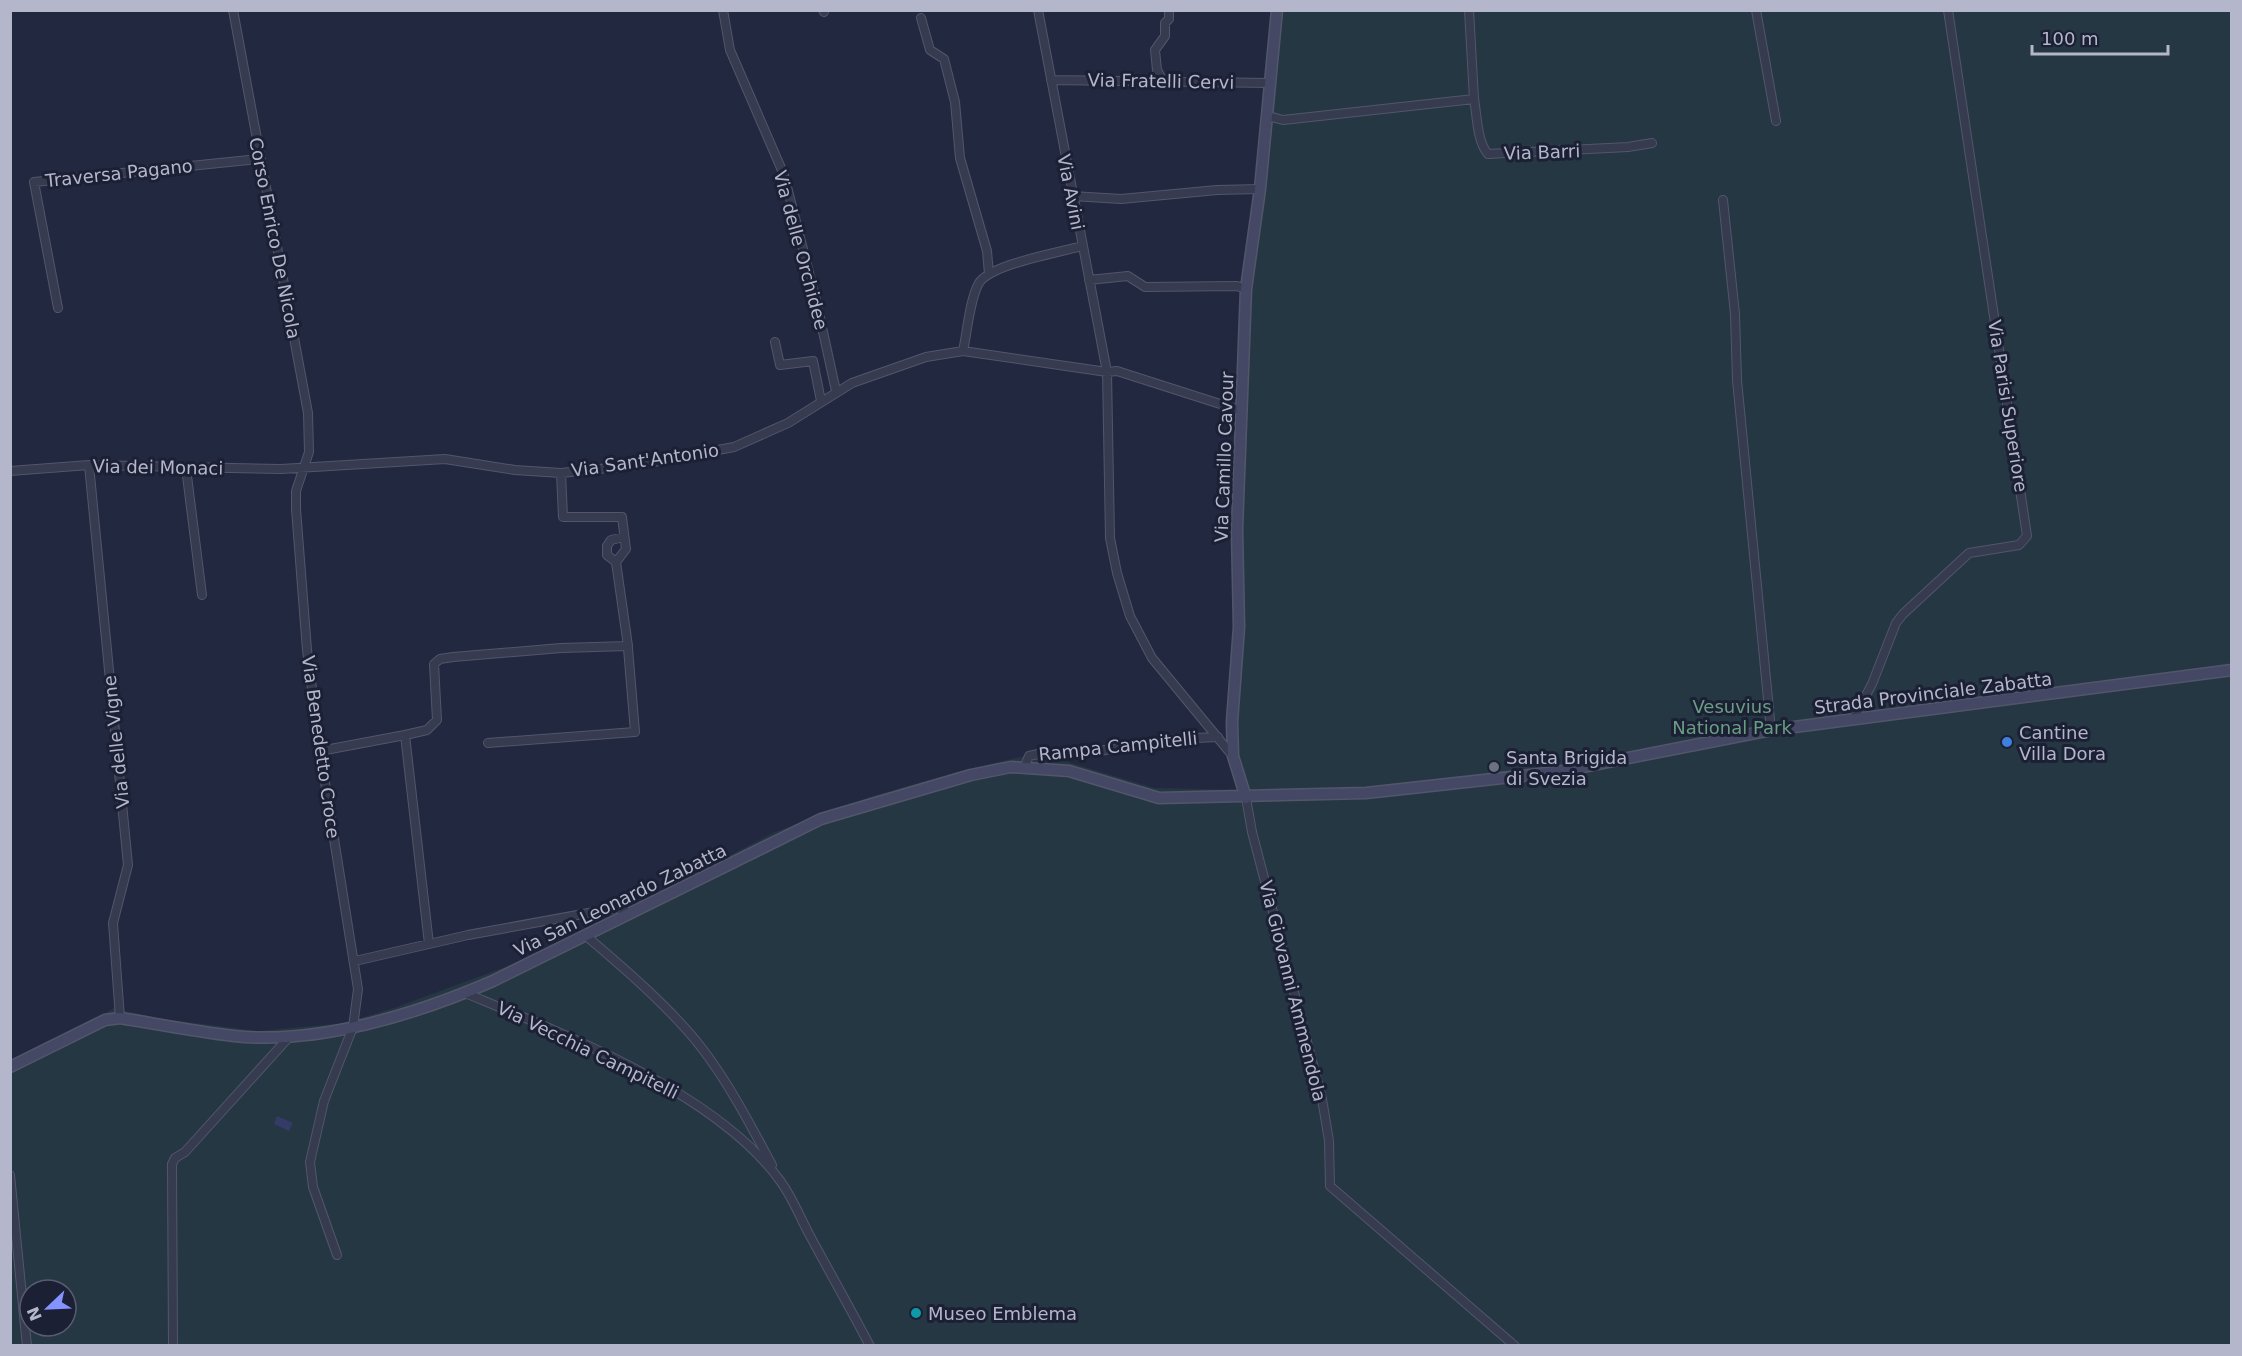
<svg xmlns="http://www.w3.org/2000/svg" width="2242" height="1356" font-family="'DejaVu Sans',sans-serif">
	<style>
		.green { fill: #253742; fill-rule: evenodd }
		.water { fill: #343b67 }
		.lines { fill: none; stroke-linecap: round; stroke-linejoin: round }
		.street-casing { stroke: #52566b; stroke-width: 10 }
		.secondary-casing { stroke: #52566b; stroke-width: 13 }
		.street { stroke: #373b50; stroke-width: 8 }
		.secondary { stroke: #454864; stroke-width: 10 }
		.shop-dot { fill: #3f7fe0; stroke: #1c2035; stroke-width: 2 }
		.worship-dot { fill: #6b7280; stroke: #1c2035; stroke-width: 2 }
		.culture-dot { fill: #0f9aa8; stroke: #1c2035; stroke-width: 2 }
		.labels { text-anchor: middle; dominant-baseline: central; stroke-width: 6; stroke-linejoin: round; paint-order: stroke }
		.street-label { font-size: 18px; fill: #b4b6cb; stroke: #1c2035 }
		.park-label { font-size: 18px; fill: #699e83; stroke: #1c2035 }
		.poi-label { font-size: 18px; fill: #b4b6cb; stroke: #1c2035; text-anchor: start }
	</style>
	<rect width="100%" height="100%" fill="#232841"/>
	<path class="green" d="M1271,11h960v1334l-2220,1v-283l67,-33 36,-22 41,10 103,13 86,-8 50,-15 141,-52 240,-124 98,-36 91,-26 74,-17 116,35 83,2 -9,-60 6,-59 9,-358zM30,1290h36v36h-36z"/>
	<path class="water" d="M277,1116l16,7 -4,8 -15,-7z"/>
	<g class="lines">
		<defs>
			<path id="street" d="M233,10l75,403 1,39 -13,39v18l11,141 13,101 38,238 -5,38 -29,74 -14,61 3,25 24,68
				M723,10l7,40 54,125 32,125 20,91
				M823,10l1,2
				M1038,10l69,362 3,166 7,35 13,43 22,42 80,97
				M1756,10l20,111
				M921,18l9,32 14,9 11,43 5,56 27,93 2,23
				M1051,80l220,3
				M1163,81l-6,-11 -2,-20 10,-14v-13l4,-4v-9
				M1474,99c3,16 3,43 14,55l140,-7 24,-4
				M1268,116l15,4 191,-21 -5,-89
				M1072,196l49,3 96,-9 43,-1
				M1723,200l12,114 2,66 34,350
				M1089,280l39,-4 17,11 92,-1 9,3
				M58,308l-24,-126 225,-23
				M775,342l5,23 33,-4 8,40
				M963,351c4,-18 7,-53 16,-68 12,-19 79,-30 103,-37
				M89,465l39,400 -15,58 7,95
				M186,468l16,127
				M10,471l79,-6 192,4 164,-10 70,11 46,3 76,-8 97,-18 54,-24 64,-40 74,-26 37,-6 144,21 10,-1 125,40
				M561,473l2,44h59l4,32 -10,13
				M1854,718l18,-34 24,-61 7,-9 66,-61 50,-8 8,-9 -79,-526
				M488,743l147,-11 -7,-84
				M320,751l85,-16
				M1025,766l4,-10 9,-2 61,-3 75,-12 44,-2
				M1246,798l6,34 70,267 7,42 1,45 185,160
				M585,935c39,33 89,76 119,116 27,36 47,75 68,114
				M429,944l-24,-209 22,-5 10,-10 -3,-56 6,-5 13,-2 108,-9 67,-2 -12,-84 -9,-7v-9l4,-6 13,-3
				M355,961l113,-26 148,-27 9,2 3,5
				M465,993c99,41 253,100 316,189 11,15 19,35 28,52 20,37 41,74 61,112
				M10,1175l17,171
				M173,1346l-1,-182 3,-6 10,-6 105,-116"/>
			<path id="secondary" d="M1246,798l-13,-42 -1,-34 7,-95 -2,-97 9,-241 14,-100 17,-179
				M10,1067l95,-47 15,-2c38,6 76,14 114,18 84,9 183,-22 259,-55l328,-162 150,-44 40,-8 58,4 90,27 207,-5 191,-21 214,-42 461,-60"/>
		</defs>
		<use href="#street" class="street-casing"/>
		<use href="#secondary" class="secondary-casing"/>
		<use href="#street" class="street"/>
		<use href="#secondary" class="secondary"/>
	</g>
	<circle class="shop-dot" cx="2007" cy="742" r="6"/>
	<circle class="worship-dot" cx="1494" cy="767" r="6"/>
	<circle class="culture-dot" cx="916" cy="1313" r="6"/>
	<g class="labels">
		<g class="street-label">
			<text transform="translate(1161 81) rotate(1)">Via Fratelli Cervi</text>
			<text transform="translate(1542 152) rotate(-2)">Via Barri</text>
			<text transform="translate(119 173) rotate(-6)">Traversa Pagano</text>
			<text transform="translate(1071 192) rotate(79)">Via Avini</text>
			<text transform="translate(275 238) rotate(79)">Corso Enrico De Nicola</text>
			<text transform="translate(801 250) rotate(75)">Via delle Orchidee</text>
			<text transform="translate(2008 406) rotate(81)">Via Parisi Superiore</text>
			<text transform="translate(1224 457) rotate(-88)">Via Camillo Cavour</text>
			<text transform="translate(645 460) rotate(-8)">Via Sant'Antonio</text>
			<text transform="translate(158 467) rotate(1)">Via dei Monaci</text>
			<text transform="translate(1933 693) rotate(-7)">Strada Provinciale Zabatta</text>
			<text transform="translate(116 742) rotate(-96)">Via delle Vigne</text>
			<text transform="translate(1118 746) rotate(-6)">Rampa Campitelli</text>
			<text transform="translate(321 747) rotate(82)">Via Benedetto Croce</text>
			<text transform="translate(620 900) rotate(-26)">Via San Leonardo Zabatta</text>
			<text transform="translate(1293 991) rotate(76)">Via Giovanni Ammendola</text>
			<text transform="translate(588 1050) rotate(26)">Via Vecchia Campitelli</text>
		</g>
		<g class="park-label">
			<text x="1732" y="706">Vesuvius<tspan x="1732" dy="21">National Park</tspan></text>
		</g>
		<g class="poi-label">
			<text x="2019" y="732">Cantine<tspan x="2019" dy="21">Villa Dora</tspan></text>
			<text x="1506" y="757">Santa Brigida<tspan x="1506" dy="21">di Svezia</tspan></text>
			<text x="928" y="1313">Museo Emblema</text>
		</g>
	</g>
	<rect width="2242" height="1356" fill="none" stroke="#b4b6cb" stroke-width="24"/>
	<g transform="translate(48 1308) rotate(247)"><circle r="28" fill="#1c2035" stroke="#595c71" stroke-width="1.5"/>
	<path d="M0-4.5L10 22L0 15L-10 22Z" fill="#8593ff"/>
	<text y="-9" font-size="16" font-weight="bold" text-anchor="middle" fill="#b4b6cb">N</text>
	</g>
	<path d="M2032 45v9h136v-9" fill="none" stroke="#b4b6cb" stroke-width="3"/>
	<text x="2041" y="45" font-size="18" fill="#b4b6cb" stroke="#1c2035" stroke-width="4.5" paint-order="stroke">100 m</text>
</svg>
